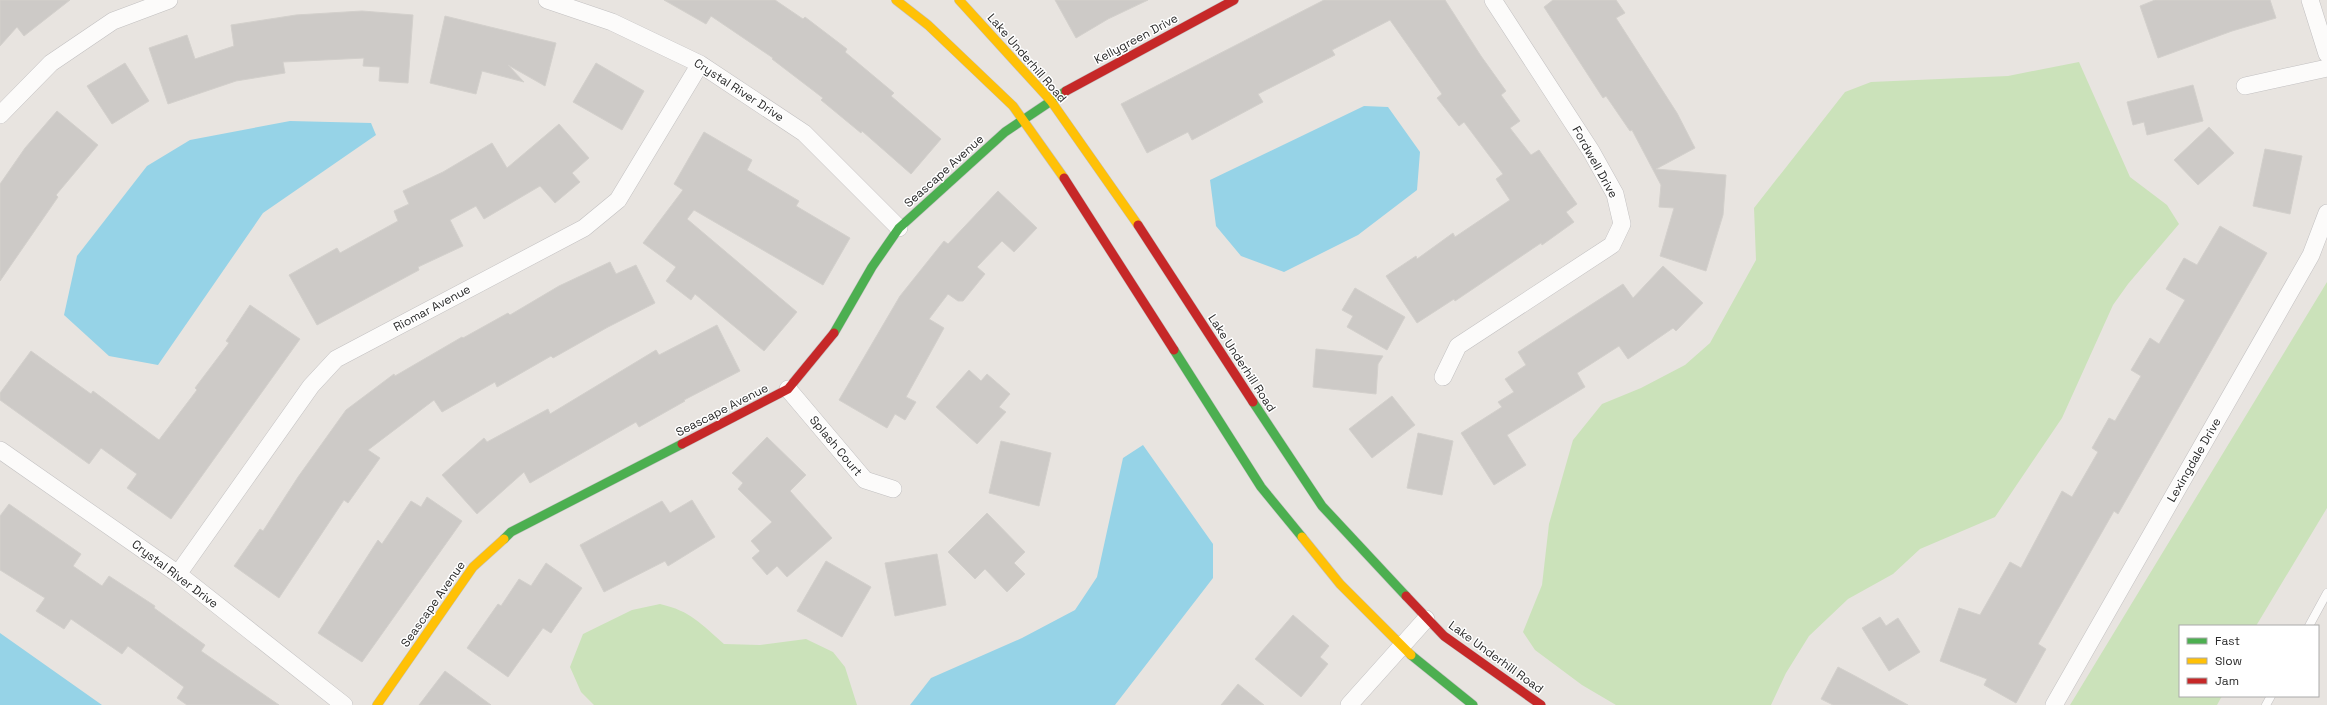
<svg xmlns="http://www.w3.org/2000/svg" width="2327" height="705" font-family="'Space Grotesk',sans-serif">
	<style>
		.green { fill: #cbe2ba }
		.water { fill: #96d3e7 }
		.building { fill: #cdcac7; stroke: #d3d0cc }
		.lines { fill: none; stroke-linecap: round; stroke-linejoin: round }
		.lane-casing { stroke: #c2c0c1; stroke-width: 9 }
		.street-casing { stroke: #c2c0c1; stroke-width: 18 }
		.fast-casing { stroke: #c2c0c1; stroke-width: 10 }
		.slow-casing { stroke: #c2c0c1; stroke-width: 10 }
		.jam-casing { stroke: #c2c0c1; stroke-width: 10 }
		.lane { stroke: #fcfbfa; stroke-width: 8 }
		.street { stroke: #fcfbfa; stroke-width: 17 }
		.fast { stroke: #4caf50; stroke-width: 9 }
		.slow { stroke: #ffc107; stroke-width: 9 }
		.jam { stroke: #c62828; stroke-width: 9 }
		.labels { text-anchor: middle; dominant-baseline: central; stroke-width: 3; stroke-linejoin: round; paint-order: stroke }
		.street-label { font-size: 12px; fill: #2a2a2a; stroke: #fff }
	</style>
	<rect width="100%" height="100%" fill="#e8e4e0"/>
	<path class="green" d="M2079,62l51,115 37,28 12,19 -51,60 -15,21 -51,113 -67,99 -75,32 -27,25 -45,25 -39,37 -23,37 -15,32h-155l-34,-20 -47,-35 -12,-18 19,-47 7,-61 24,-84 29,-36 39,-16 44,-23 25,-22 46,-83 -2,-52 91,-116 26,-10 137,-6z
		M2327,282v226l-71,118h-76v70h42l-5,9h-147z
		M660,604c31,7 41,20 64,40l36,1 46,-6 27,13 12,15 12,38h-263l-13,-13 -11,-25 13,-33 49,-24z"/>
	<path class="water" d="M1364,106l24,1 32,45 -3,38 -59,45 -74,37 -43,-16 -25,-30 -6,-46z
		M290,121l81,2 5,12 -113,78 -105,152 -49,-9 -45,-41 13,-59 70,-90 43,-26z
		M1143,445l70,99v34l-98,127h-205l21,-27 91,-40 53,-28 22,-33 26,-119z
		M0,633l102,72h-102z"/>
	<path class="building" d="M0,0h70l-46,36 -7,-9 -17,19z
		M664,0h111l28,19 2,-2 42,32 -2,3 49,41 -3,3 50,43 -30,35 -49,-43 -1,2 -40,-33 2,-2 -51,-39 1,-1 -62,-42 -5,8z
		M1055,0h93l-40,19 -32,19z
		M1324,0h121l36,56 25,35 -5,4 19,26 -10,7 21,27 8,-5 38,54 -11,8 8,10 -32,23 -1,-2 -86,58 -1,-2 -37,24 -31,-47 30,-20 1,3 36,-26 2,4 55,-37 -14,-21 7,-5 -39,-52 -5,4 -22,-28 5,-4 -52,-74 -58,30 3,5 -77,39 5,8 -71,38 -4,-8 -41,21 -26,-49z
		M1553,0h63l9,13 -9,5 61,95 18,35 -39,21 70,6 -3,40 -17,56 -46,-15 14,-48 -15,-1 2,-22 -29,-55 -2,1 -24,-35 -3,2 -59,-91z
		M2155,0h115l6,18 -44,13 -74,27 -18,-52z
		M362,11l51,4 -5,68 -29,-2 1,-14 -17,-1 1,-8 -81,4 2,11 -49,8 -68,23 -19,-56 38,-13 8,24 39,-13 -3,-21 65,-10z
		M445,16l111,27 -11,43 -37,-21 16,17 -42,-11 -6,23 -46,-11z
		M125,63l24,38 -37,23 -25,-38z
		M596,63l48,28 -22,39 -49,-28z
		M2193,85l10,36 -56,14 -3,-13 -11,3 -6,-23z
		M57,111l41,34 -42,50 2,2 -58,84v-97l25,-36z
		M559,124l30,34 -17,15 8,9 -25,21 -15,-17 -56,33 -8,-13 -26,14 13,26 -45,21 1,3 -102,55 -28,-50 48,-27 3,5 58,-32 -4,-10 15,-7 -6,-13 40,-19 49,-29 15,25z
		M2209,127l25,26 -36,32 -24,-25z
		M704,132l48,28 -5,10 52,31 -3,5 54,32 -27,47 -129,-75 -7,9 110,93 -33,39 -69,-57 -4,6 -25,-19 10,-14 -33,-24 40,-53 -9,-6z
		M2265,149l37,7 -12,58 -37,-8z
		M998,191l39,37 -23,24 -12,-11 -25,26 8,7 -22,27h-5l-10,-7 -19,25 15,9 -38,69 10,5 -11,18 -10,-6 -8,14 -48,-28 61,-104 44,-55 4,3z
		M2220,226l47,27 -149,261 -4,-3 -76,133 8,5 -30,54 -32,-18 3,-6 -47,-18 19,-53 21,7 30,-53 11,6 41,-77 10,6 26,-45 -6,-4 17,-30 6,3 26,-45 -10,-6 19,-32 9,6 26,-44 -19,-11 18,-31 13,7z
		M610,262l6,12 20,-9 19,38 -47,24 -55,31 -2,-2 -54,31 -2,-5 -53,30 -8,-12 -66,50 12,8 -32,45 -4,-3 -65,98 -45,-32 26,-37 3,2 35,-54 48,-67 48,-36 1,2 67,-39 1,1 45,-25 2,2 49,-29z
		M1663,266l40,37 -27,28 -3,-3 -45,31 -9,-13 -42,27 8,14 -78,48 19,30 -32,20 -33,-52 41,-26 -4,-5 16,-10 -9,-13 21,-14 -8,-13 105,-68 10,14z
		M1355,288l50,29 -18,33 -40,-23 6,-11 -11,-6z
		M250,305l50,34 -129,180 -44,-31 10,-14 -36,-26 -12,16 -89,-64v-7l31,-42 60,43 2,-3 66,49 38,-50 -2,-2 34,-45 -3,-2z
		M717,325l23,46 -56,29 1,1 -46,26 -3,-5 -106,61 -6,-11 -47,42 -35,-39 42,-37 3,4 61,-33 2,5 106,-64 3,5z
		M1316,349l67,7 -5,8 -2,30 -63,-7z
		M969,370l12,11 6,-7 23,20 -11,13 7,5 -29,32 -41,-37z
		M1392,396l23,29 -43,33 -23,-29z
		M1418,433l35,8 -11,54 -35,-7z
		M767,437l39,38 -16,16 42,47 -45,39 -10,-11 -10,9 -15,-17 8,-7 -9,-10 21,-19 -34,-33 5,-6 -11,-10z
		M1001,441l50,12 -12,53 -50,-13z
		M427,497l35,24 -100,141 -44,-29 60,-93 4,4 29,-43 10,6z
		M692,500l23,37 -47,29 -3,-5 -61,31 -24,-47 82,-44 8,12z
		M9,504l72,50 -8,12 29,20 7,-10 46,30 -1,2 51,37 -4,6 78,54h-92l-10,-7 7,-11 -56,-41 -6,8 -51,-35 -7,10 -28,-18 9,-13 -45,-28v-54z
		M987,513l38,39 -11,11 11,11 -18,18 -22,-23 -10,10 -27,-27z
		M937,554l9,51 -51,11 -10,-53z
		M826,561l45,26 -29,50 -45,-26z
		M546,563l36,25 -31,45 -8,-5 -35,49 -41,-29 31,-44 3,2 18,-27 12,7z
		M1293,615l36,31 -9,11 8,7 -27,33 -46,-38z
		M1880,617l6,9 12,-8 22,34 -31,19 -27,-43z
		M1838,667l19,10 51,28h-75l-12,-6z
		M445,671l46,34h-72z
		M1238,684l26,21h-43z"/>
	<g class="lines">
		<defs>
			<path id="lane" d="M2309,626l18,-33
				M2266,705l5,-9"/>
			<path id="street" d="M547,0l65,22 88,42 104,69 95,95
				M2310,0l17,54
				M2245,86l82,-18
				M0,115l51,-52 62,-42 56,-21
				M1443,377l15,-31 154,-101 10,-21 -7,-30 -24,-43 -98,-151
				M788,389l77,91 28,9
				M0,450l178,124 166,131
				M178,574l133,-188 25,-27 248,-131 34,-28 82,-136
				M1349,705l77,-86
				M2054,705l257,-450 16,-42"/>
			<path id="fast" d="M834,333l38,-66 27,-39 106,-96 61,-41
				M1174,350l87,137 41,50
				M1253,402l69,104 84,90
				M504,539l7,-7 171,-88
				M1411,655l62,50"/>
			<path id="slow" d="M896,0l32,25 85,81 51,72
				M959,0l92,101 87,124
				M1302,537l38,47 71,71
				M377,705l96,-138 31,-28"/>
			<path id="jam" d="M1066,91l168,-91
				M1064,178l110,172
				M1138,225l115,177
				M682,444l106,-55 46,-56
				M1406,596l38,40 97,69"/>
		</defs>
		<use href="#lane" class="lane-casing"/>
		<use href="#street" class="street-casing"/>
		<use href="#fast" class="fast-casing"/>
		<use href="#slow" class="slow-casing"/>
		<use href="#jam" class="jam-casing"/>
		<use href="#lane" class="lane"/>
		<use href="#street" class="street"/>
		<use href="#fast" class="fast"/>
		<use href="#slow" class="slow"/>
		<use href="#jam" class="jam"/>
	</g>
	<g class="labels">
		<g class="street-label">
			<text transform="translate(1136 39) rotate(-28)">Kellygreen Drive</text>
			<text transform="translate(1027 58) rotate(49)">Lake Underhill Road</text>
			<text transform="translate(739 90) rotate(33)">Crystal River Drive</text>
			<text transform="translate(1595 162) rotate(61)">Fordwell Drive</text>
			<text transform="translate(944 171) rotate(-42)">Seascape Avenue</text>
			<text transform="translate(432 308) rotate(-28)">Riomar Avenue</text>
			<text transform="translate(1242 363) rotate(57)">Lake Underhill Road</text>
			<text transform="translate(722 410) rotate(-27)">Seascape Avenue</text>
			<text transform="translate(836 446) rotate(50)">Splash Court</text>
			<text transform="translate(2194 460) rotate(-60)">Lexingdale Drive</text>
			<text transform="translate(175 574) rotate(37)">Crystal River Drive</text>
			<text transform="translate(433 604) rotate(-55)">Seascape Avenue</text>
			<text transform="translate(1496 657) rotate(36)">Lake Underhill Road</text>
		</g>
	</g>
	<rect x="2179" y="625" width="140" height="72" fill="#ffffff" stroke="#aaaaaa"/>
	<rect x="2187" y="638" width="20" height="6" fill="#4caf50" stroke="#aaaaaa"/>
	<text x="2215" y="645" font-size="12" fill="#2a2a2a">Fast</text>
	<rect x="2187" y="658" width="20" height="6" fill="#ffc107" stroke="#aaaaaa"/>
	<text x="2215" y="665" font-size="12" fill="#2a2a2a">Slow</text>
	<rect x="2187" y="678" width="20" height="6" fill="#c62828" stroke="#aaaaaa"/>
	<text x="2215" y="685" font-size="12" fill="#2a2a2a">Jam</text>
</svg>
